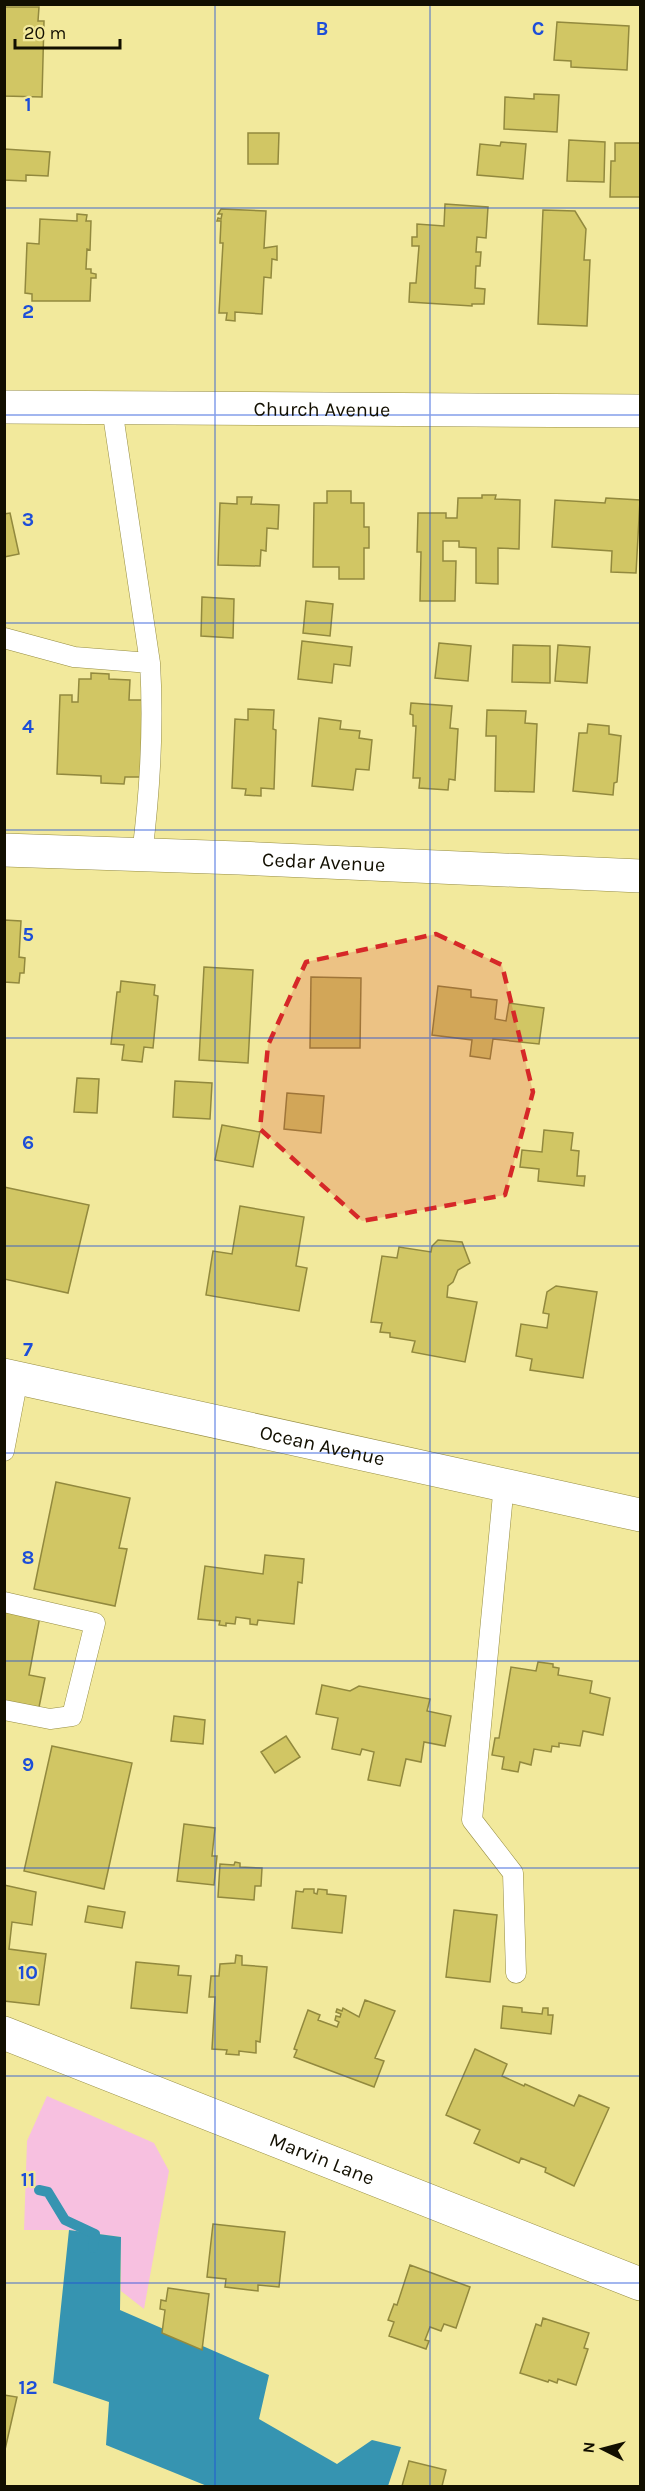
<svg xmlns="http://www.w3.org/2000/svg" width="645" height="2491" font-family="Karla,sans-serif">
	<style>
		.green { fill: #f7c0e0 }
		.water { fill: #3694b1 }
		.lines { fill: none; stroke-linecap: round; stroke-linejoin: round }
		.stream { stroke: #3694b1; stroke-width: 10 }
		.building { fill: #d1c664; stroke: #92893e; stroke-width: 1.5 }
		.lane-casing { stroke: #968d42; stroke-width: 21 }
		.street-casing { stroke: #968d42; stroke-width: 34 }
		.lane { stroke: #fff; stroke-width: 20 }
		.street { stroke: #fff; stroke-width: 33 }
		.marked { fill: #d62828; fill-opacity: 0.2; stroke: #d62828; stroke-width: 4.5; stroke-dasharray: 12 8; stroke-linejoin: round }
		.grid { fill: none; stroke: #1d4ed8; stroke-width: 1.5; stroke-opacity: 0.55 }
		.labels { text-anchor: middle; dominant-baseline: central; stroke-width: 4.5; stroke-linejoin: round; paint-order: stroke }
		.street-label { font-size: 20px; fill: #120f00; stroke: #f2e99c }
		.grid-label { font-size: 20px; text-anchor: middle; font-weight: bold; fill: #1d4ed8; stroke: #f2e99c; stroke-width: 4.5; stroke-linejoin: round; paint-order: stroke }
	</style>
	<rect width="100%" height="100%" fill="#f2e99c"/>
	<path class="green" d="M47,2096l107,47 15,28 -25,138 -23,-18v-54l-52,-7h-45l3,-89z"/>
	<path class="water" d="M69,2230l52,7 -1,73 149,65 -10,44 78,45 35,-24 29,7 -13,39h-181l-101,-41 3,-43 -56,-19z"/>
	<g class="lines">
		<path class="stream" d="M39,2190l9,2 17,28 30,14 -2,14"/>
	</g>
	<path class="building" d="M4,7h35l-1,14h6l-2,76 -38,-1z
		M557,22l72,4 -2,44 -56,-3v-6l-17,-1z
		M534,94l25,1 -2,37 -53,-3 1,-32 29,2z
		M248,133h31l-1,31h-30z
		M569,140l36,2 -1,40 -37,-1z
		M501,142l25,2 -3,35 -46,-4 3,-31 20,2z
		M615,143h25v54h-30l1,-36h4z
		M4,149l46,3 -2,24 -22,-1v6l-22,-1z
		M445,204l43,3 -2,31 -9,-1 -1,15h5l-1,14h-4l-1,22 10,1 -1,15h-12v2l-63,-4 1,-19h6l3,-37h-7v-9h5v-13l27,2z
		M221,209l45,2 -2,37 13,-2v14l-5,-1 -1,19 -7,-1 -2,37 -27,-2v9l-9,-1 1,-7h-8l4,-70h-3l1,-22h-4l1,-3 3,1 1,-5h-4z
		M543,210l32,1 11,18 -2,31h6l-3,66 -49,-2z
		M77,214l10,1 -1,6h5l-1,29 -3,-1 -1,20h5v4l5,1v4h-5l-1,23h-58v-7l-7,-1 2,-50 12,1 1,-25 37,2z
		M327,491h24v12h13v24h5v21h-5v31h-25v-12h-26l1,-64h13z
		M482,495h14l-1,4 25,1 -1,49 -21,-1v36l-22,-1v-35l-17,-1v-6h-16v20h13l-1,40h-35l1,-49h-4l1,-39h28v5h11l1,-20h24z
		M237,497h15l-1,7 28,1 -1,24 -11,-1 -1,23 -5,-1 -1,16 -42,-1 2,-62 17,1z
		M606,498l34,2 -4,73 -25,-1 1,-21 -60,-4 3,-47 50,3z
		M10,513l9,41 -15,3v-43z
		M202,597l32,2 -1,39 -32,-2z
		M306,601l27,3 -3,32 -27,-3z
		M302,641l50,6 -2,19 -16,-2 -2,19 -34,-4z
		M439,643l32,3 -3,35 -33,-3z
		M513,645l37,1v37l-38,-1z
		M558,645l32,2 -3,36 -32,-2z
		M91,673l18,1v5l21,1 -1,20h14l-2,77h-16l-1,7 -23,-1v-7l-44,-2 3,-79h12v7h6l1,-23h12z
		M411,703l41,3 -2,22 8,1 -3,51 -6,-1 -1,11 -29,-2 1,-10h-7l3,-52h-3v-11l-3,-1z
		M248,709l26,1 -1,19 3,1 -2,59 -13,-1v8l-16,-1 1,-6 -14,-1 3,-69 13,1z
		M487,710l39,1 -1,12 12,1 -3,68 -39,-1 1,-55h-10z
		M319,718l22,3 -1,8 20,2 -1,7 13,2 -3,30 -13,-1 -3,21 -41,-4z
		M588,724l21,2v8l12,2 -4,46 -3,1 -1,12 -40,-4 6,-58h8z
		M4,920l17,1 -2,36 6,1 -1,15h-4l-1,10 -15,-1z
		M204,967l49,3 -5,93 -49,-3z
		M311,977l50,1 -1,70h-50z
		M121,981l34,4 -1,10 4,1 -5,52 -9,-1 -2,15 -20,-2 2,-15 -13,-1 6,-52h3z
		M438,986l33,4v7l26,3 -2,19 11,2 3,-18 35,5 -5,36 -46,-5 -3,20 -20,-3 2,-16 -40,-5z
		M77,1078l22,1 -2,34 -23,-1z
		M175,1081l37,2 -2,36 -37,-2z
		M287,1093l37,3 -3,37 -37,-4z
		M222,1125l38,7 -7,35 -38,-7z
		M544,1130l29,3 -2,17 8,1 -2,25h8l-1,10 -46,-5 1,-12 -19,-2 2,-17 20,2z
		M4,1187l85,18 -21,88 -64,-14z
		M240,1206l64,11 -8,49 11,2 -8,43 -93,-16 7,-44 19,3z
		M438,1240l24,2 8,21 -12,7 -5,12 -5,4 -1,11 30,5 -12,60 -53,-10 3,-11 -25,-4v-4l-10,-1 2,-9 -11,-1 11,-66 15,2 2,-11 32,5 1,-6z
		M556,1286l41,6 -14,86 -53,-8 2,-11 -16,-3 5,-32 26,4 2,-14 -6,-1 4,-21z
		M56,1482l74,16 -11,50 8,1 -12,57 -81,-17z
		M265,1555l39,4 -2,24 -4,-1 -4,42 -36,-4 -1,5 -7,-1v-5l-14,-2 -1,7 -9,-1v3l-7,-1 1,-4 -22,-2 7,-53 58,8z
		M4,1609l36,7 -11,59 16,3 -7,34 -34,-7z
		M538,1662l15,2v3l6,1 -1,7 34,6 -2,12 20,5 -7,37 -20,-4 -3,15 -21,-3v4l-7,-1 -1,6 -17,-3 -3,16 -11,-3 -2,10 -16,-3 2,-12 -12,-2 3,-17h4l12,-71 25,4z
		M322,1685l28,6 9,-5 71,13 -3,12 24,5 -6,30 -21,-4 -3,20 -15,-3 -6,27 -32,-6 6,-28 -12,-3 -2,6 -28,-6 6,-31 -22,-4z
		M174,1716l31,4 -2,24 -32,-3z
		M286,1736l14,21 -25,16 -14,-21z
		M52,1746l80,17 -28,126 -80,-18z
		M184,1824l31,4 -3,28h5l-3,29 -37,-4z
		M235,1862l5,1v4l22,1 -1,18h-6l-1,14 -36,-3 2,-33 14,1z
		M4,1885l32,7 -4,33 -20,-3 -3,27 37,5 -7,51 -35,-4z
		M304,1889h10v4l3,1 1,-5 9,1v4l19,2 -4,37 -50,-5 4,-37 7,1z
		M88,1906l37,6 -3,16 -37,-6z
		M454,1910l43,5 -7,67 -44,-5z
		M236,1955l6,1v9l25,2 -7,75 -4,-1v12l-17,-2v4l-13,-1 1,-4 -15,-1 3,-52h-6l2,-21h8l1,-12 15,-1z
		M136,1962l43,4 -1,9 13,1 -4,37 -56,-5z
		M365,2000l30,11 -20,47 9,3 -10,26 -80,-30 3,-7 -3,-1 14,-39 12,5 -2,5 19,7 2,-5 -4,-2 1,-4 4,1 1,-3 -5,-2 1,-3 5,2 1,-3 16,9z
		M503,2006l19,2v4l20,2 1,-6h5v7h5l-2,19 -50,-6z
		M475,2049l32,15 -5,12 22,10 1,-2 49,22 5,-11 30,13 -35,78 -29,-14 1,-4 -25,-10 -2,5 -45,-20 6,-13 -34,-15z
		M213,2224l72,8 -6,55 -21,-2v6l-33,-4 1,-8 -19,-2z
		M410,2265l60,22 -14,41 -12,-4 -3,7 -11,-4 -5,13 4,1 -3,8 -37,-13 5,-14 -6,-2 6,-16 3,1z
		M168,2288l41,6 -7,56 -40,-17 3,-23 -5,-1 1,-9 5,1z
		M543,2318l46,15 -5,15 4,1 -12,36 -18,-6 -1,4 -8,-3 -1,2 -28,-9 16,-49 5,2z
		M4,2395l13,2 -13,57z
		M409,2461l37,9 -4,16h-40z"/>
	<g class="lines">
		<defs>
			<path id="lane" d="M112,408l38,255c4,65 0,128 -8,192
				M4,638l70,19 76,6
				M4,1451l14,-73
				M504,1484l-32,336 41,53 3,100
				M4,1602l91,21 -23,93 -22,3 -46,-9"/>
			<g id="street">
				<path id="s1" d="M4,407l636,4"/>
				<path id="s2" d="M4,850l235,8 401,18"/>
				<path id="s3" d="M4,1375l636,140"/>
				<path id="s4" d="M4,2033l636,251"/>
			</g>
		</defs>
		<use href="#lane" class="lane-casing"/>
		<use href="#street" class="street-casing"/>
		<use href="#lane" class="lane"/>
		<use href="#street" class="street"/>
	</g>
	<path class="marked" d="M436,934l66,31 31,127 -28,103 -143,26 -102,-92 8,-84 38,-83z"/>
	<path class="grid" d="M215,4v2482M430,4v2482M4,208h636M4,415h636M4,623h636M4,830h636M4,1038h636M4,1246h636M4,1453h636M4,1661h636M4,1868h636M4,2076h636M4,2283h636"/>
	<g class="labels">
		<g class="street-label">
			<text stroke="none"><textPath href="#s1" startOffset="318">Church Avenue</textPath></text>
			<text stroke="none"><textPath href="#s2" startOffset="320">Cedar Avenue</textPath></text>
			<text stroke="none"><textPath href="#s3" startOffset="326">Ocean Avenue</textPath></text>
			<text stroke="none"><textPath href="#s4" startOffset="342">Marvin Lane</textPath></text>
		</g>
	</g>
	<g class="grid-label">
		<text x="322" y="35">B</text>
		<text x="538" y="35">C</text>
		<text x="28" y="111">1</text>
		<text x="28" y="318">2</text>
		<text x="28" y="526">3</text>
		<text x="28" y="733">4</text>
		<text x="28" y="941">5</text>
		<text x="28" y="1149">6</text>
		<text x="28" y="1356">7</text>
		<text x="28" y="1564">8</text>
		<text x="28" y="1771">9</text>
		<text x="28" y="1979">10</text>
		<text x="28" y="2186">11</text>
		<text x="28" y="2394">12</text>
	</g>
	<rect width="645" height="2491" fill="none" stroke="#120f00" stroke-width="12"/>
	<g transform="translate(603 2449) rotate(276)" stroke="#f2e99c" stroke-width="4.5" paint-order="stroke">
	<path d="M0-4.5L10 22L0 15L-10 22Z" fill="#120f00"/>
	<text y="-9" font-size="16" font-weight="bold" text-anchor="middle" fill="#120f00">N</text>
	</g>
	<path d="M15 39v9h105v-9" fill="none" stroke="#120f00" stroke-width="3"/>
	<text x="24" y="39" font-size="18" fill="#120f00" stroke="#f2e99c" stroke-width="4.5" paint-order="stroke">20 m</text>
</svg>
